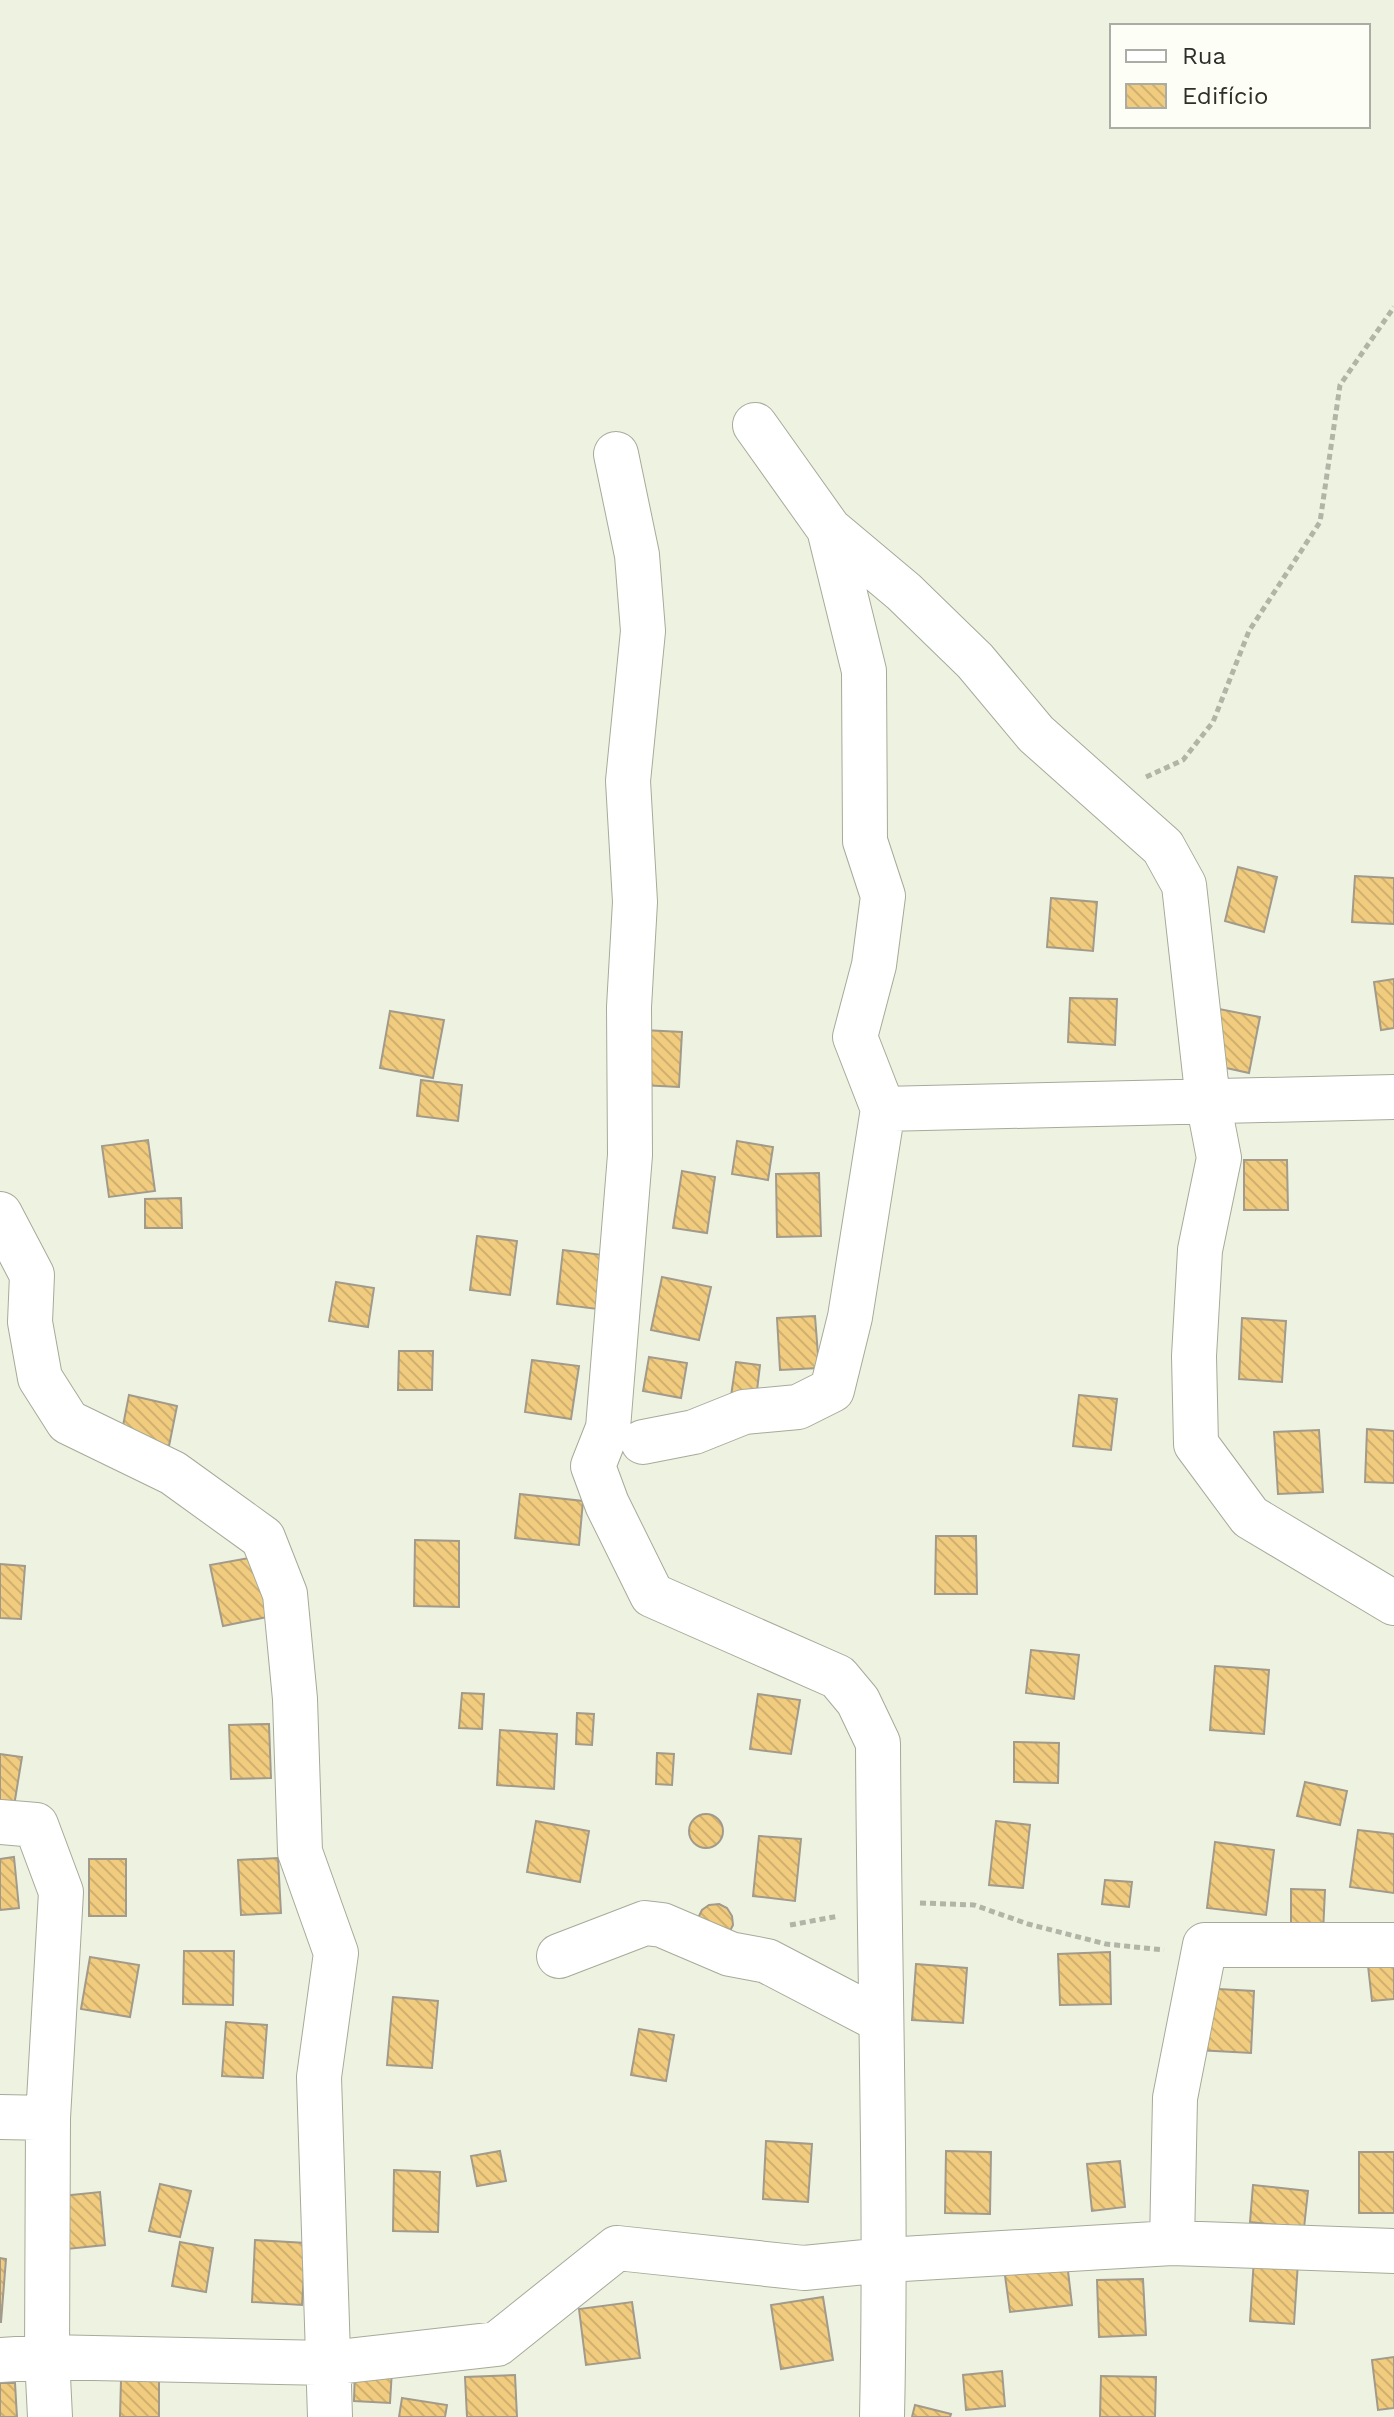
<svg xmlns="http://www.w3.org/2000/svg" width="1394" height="2417" font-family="'Work Sans',sans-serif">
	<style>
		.building { fill: url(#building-back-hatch); stroke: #a29a8a; stroke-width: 2 }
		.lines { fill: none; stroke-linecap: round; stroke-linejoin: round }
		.minor-casing { stroke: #a6aa99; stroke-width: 46 }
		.path { stroke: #b1b5a6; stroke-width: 5; stroke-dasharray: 6 4; stroke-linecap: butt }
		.minor { stroke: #fff; stroke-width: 44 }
	</style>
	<defs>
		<pattern id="building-back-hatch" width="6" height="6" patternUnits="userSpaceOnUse" patternTransform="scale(2)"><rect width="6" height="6" fill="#f1cc7f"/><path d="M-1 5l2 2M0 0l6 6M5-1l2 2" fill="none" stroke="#cfb06e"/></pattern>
	</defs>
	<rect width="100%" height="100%" fill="#eef3e1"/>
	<path class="building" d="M1238,867l39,10 -13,55 -39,-11z
		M1355,876l39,2v46l-42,-2z
		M1051,898l46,4 -4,49 -46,-4z
		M1394,979v49l-13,2 -7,-48z
		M1070,998l47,1 -2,46 -47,-3z
		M1219,1009l41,8 -11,56 -41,-9z
		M390,1011l54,9 -11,58 -53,-10z
		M643,1030l39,2 -3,55 -39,-2z
		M421,1080l41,5 -4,36 -41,-5z
		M148,1140l7,51 -46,6 -7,-51z
		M737,1141l36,6 -5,33 -36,-6z
		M1244,1160h43l1,50h-44z
		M682,1171l33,6 -8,56 -34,-5z
		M819,1173l2,63 -44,1 -1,-63z
		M181,1198l1,30h-37v-29z
		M477,1236l40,5 -7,54 -40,-5z
		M563,1250l40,5 -6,54 -40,-5z
		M662,1277l49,10 -12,53 -48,-10z
		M336,1282l38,6 -6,39 -39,-6z
		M815,1316l4,52 -39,2 -3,-52z
		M1242,1318l44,3 -4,61 -43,-3z
		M399,1351h34l-1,39h-34z
		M649,1357l38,6 -6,35 -38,-7z
		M532,1360l47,6 -8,53 -46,-7z
		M736,1362l24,3 -4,34 -25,-3z
		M129,1395l48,11 -8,40 -48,-10z
		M1079,1395l38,4 -6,51 -38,-4z
		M1367,1429l27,2v52l-29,-1z
		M1319,1430l4,62 -45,2 -4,-62z
		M520,1494l63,7 -4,44 -64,-7z
		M936,1536h40l1,58h-42z
		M415,1540l44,1v66l-45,-1z
		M260,1556l12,60 -49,10 -13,-61z
		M0,1564l25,2 -4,53 -21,-1z
		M1031,1650l48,5 -5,44 -48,-6z
		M1215,1666l54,4 -5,64 -54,-4z
		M462,1693l22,1 -2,35 -23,-1z
		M758,1694l42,6 -9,54 -41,-5z
		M577,1713l17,1 -2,31 -16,-1z
		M269,1724l2,54 -40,1 -2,-54z
		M500,1730l57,4 -3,55 -57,-4z
		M1014,1742l45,1 -1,40 -44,-1z
		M657,1753l17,1 -2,31 -16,-1z
		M0,1754l22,3 -8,49 -14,-2z
		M1305,1782l42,9 -7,34 -43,-9z
		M689 1831a17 17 0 1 1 34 0a17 17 0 1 1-34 0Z
		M536,1821l53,10 -9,51 -53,-10z
		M996,1821l34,4 -7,63 -34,-3z
		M1358,1830l36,4v59l-44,-6z
		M759,1836l42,3 -6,62 -42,-5z
		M1215,1842l59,8 -8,65 -59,-7z
		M14,1857l5,51 -19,2v-51z
		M278,1858l3,55 -40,2 -3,-55z
		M89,1859h37v57h-37z
		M1105,1880l27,2 -3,25 -27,-3z
		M1291,1889l34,1 -2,43 -32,-1z
		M719,1904l8,4 5,8 1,9 -4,8 -31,-15 4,-8 7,-5z
		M184,1951h50l-1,54 -50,-1z
		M1110,1952l1,52 -51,1 -2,-51z
		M1394,1954v45l-22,2 -5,-44z
		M90,1957l49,8 -9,52 -49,-8z
		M916,1964l51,4 -4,55 -51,-3z
		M1200,1988l54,3 -3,62 -54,-3z
		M393,1997l45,4 -6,67 -45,-3z
		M226,2022l41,3 -4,53 -41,-2z
		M639,2029l35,6 -8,46 -35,-6z
		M766,2141l46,3 -4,58 -45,-3z
		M500,2151l6,30 -29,5 -6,-30z
		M946,2151l45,1 -1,62 -45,-1z
		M1359,2152h35v61h-35z
		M1120,2161l5,46 -33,4 -5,-47z
		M394,2170l46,2 -2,60 -45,-1z
		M160,2184l31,7 -11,46 -31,-6z
		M1253,2185l55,6 -4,37 -54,-6z
		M100,2192l5,53 -38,4 -5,-53z
		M255,2240l51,3 -4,62 -50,-3z
		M180,2242l33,6 -7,44 -34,-6z
		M1066,2254l6,51 -62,7 -7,-51z
		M0,2258l6,1 -5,63h-1z
		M1254,2258l44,4 -4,62 -44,-3z
		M1143,2279l3,56 -47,2 -2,-57z
		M823,2297l10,63 -52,9 -10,-64z
		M632,2302l8,56 -54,7 -7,-56z
		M1394,2357v51l-16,2 -6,-50z
		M355,2368l37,2 -2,33 -36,-2z
		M1002,2371l3,35 -39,4 -3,-35z
		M515,2375l2,42h-50l-2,-40z
		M1101,2376l55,1 -1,40h-55z
		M121,2380h38v37h-39z
		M0,2383h15l2,34h-17z
		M402,2398l45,7 -2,12h-46z
		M915,2405l36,9 -1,3h-38z"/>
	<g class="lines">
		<defs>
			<path id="minor" d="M755,425l74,104 35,142 1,170 18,55 -9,69 -19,72 28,72 511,-12
				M616,454l21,101 6,76 -15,150 7,121 -6,105 1,148 -22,273 -15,38 14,38 45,91 186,82 20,24 20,42c1,225 9,449 4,674
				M829,529l75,63 71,69 61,73 127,113 21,38 24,216 11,57 -19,92 -6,106 2,88 54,73 144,86
				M0,1214l32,61 -2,47 10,56 28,44 105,51 90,65 22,56 10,105 5,153 36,101 -17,124 11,340
				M643,1442l51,-10 50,-20 54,-5 34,-17 18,-73 33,-208
				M0,1822l36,3 25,67 -13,226 -1,239 3,60
				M559,1956l86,-33 17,2 68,29 37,7 113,59
				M0,2117l48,1
				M1172,2243l3,-145 30,-153h189
				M0,2360l47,-3 282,6 168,-19 120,-96 187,20 82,-8 286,-17 222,8"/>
		</defs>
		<use href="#minor" class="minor-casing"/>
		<path class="path" d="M1146,777l37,-17 30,-38 36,-91 71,-109 20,-137 54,-78
			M920,1903l54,2 54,19 78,20 58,6
			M790,1925l49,-9"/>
		<use href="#minor" class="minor"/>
	</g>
	<rect x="1110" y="24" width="260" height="104" fill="#fdfff7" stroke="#aaaca5" stroke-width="2"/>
	<rect x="1126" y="50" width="40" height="12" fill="#ffffff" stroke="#aaaca5" stroke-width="2"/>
	<text x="1182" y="64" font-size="24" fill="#2e2f29">Rua</text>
	<rect x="1126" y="84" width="40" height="24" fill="url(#building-back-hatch)" stroke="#aaaca5" stroke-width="2"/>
	<text x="1182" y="104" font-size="24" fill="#2e2f29">Edifício</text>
</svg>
